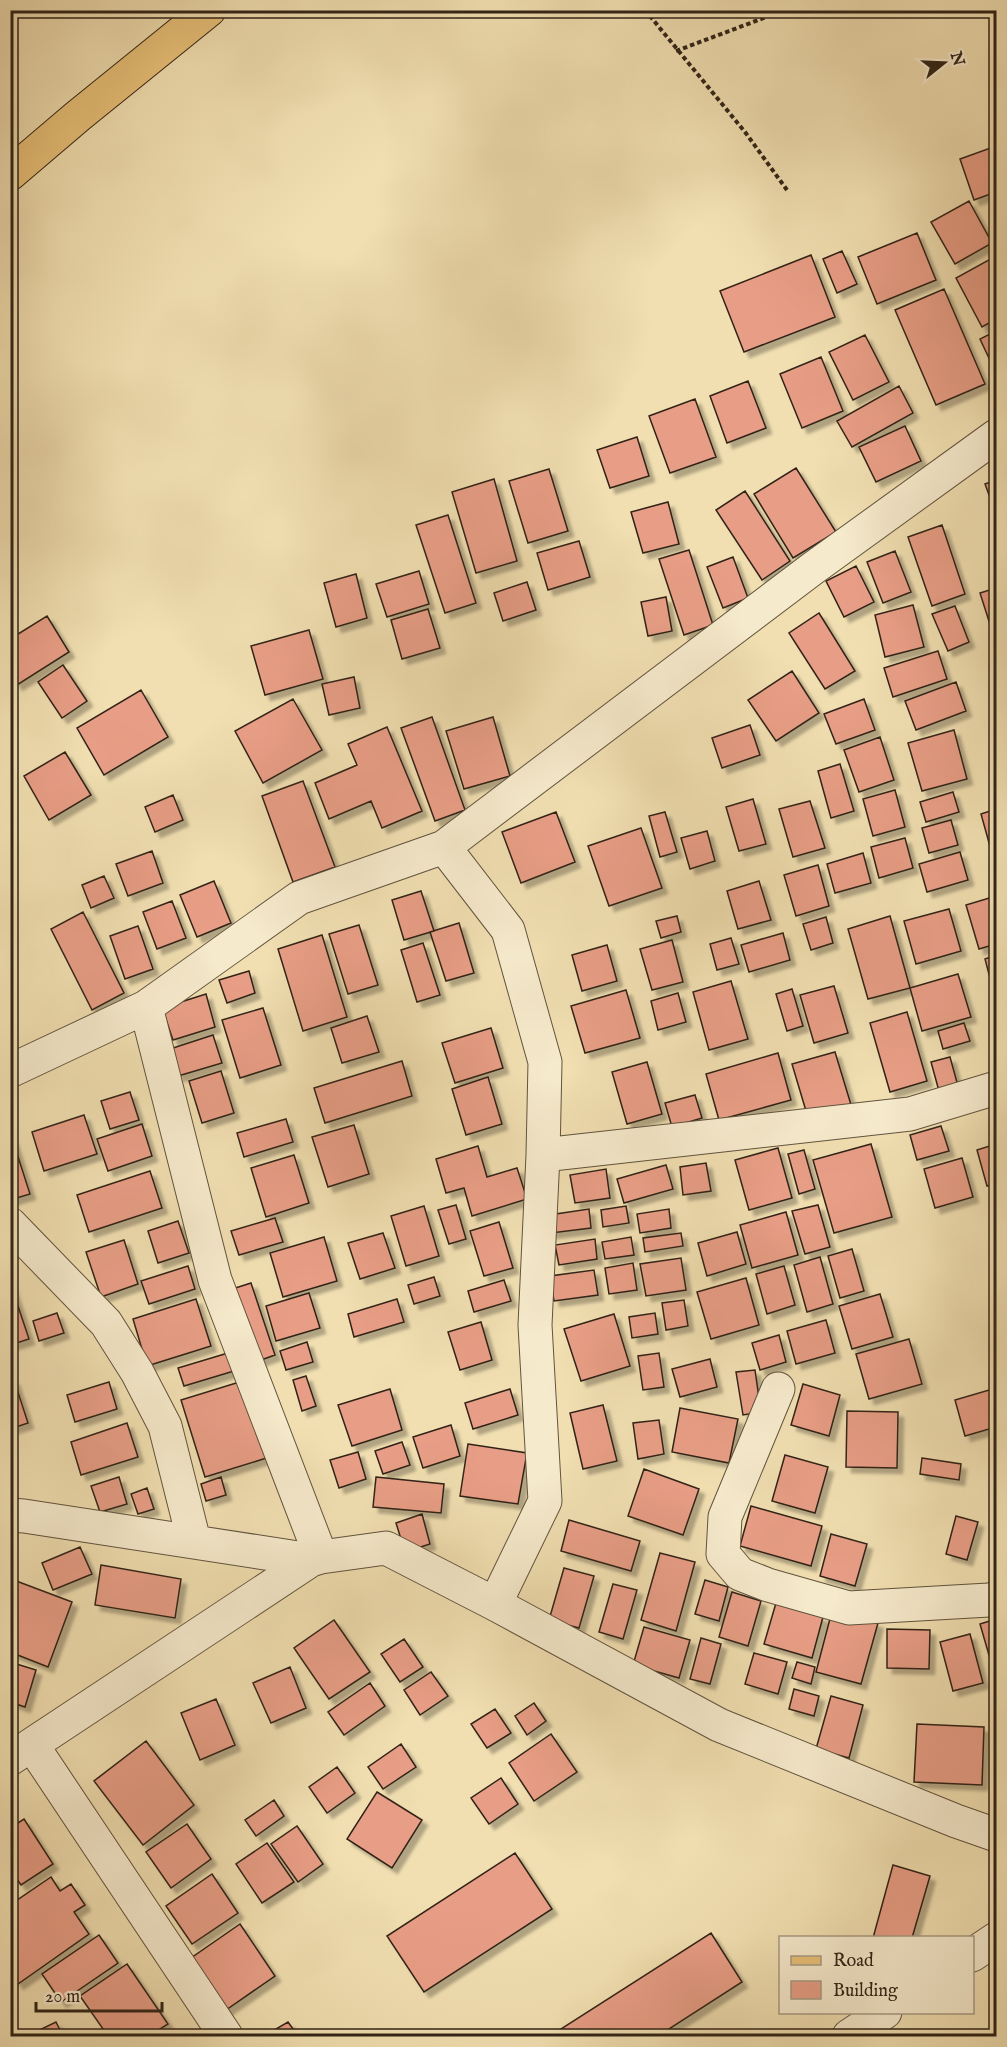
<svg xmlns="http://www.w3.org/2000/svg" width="1007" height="2047" font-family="'IM FELL English',serif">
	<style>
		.building { fill: #e89e86; stroke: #312418; stroke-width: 1.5; filter: url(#shadow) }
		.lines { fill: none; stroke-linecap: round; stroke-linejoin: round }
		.minor-casing { stroke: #61533e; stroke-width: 35 }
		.major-casing { stroke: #312418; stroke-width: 35 }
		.path { stroke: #312418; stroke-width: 4; stroke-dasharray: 4.5 3; stroke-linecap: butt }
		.minor { stroke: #f6eacc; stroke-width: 33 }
		.major { stroke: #e8c078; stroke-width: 33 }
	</style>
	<defs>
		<filter id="shadow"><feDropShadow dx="5.5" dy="5.5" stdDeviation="1.5" flood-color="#0004"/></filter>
	</defs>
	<rect width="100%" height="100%" fill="#f1dfb1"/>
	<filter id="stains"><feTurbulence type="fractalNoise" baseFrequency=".00333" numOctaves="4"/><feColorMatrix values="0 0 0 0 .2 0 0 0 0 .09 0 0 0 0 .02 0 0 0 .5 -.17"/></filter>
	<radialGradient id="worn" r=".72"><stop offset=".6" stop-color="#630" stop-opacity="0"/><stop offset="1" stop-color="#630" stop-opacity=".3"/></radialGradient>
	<path class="building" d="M996,146v46l-22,8 -14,-41z
		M969,201l23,42 -37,21 -24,-42z
		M917,233l19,47 -59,24 -19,-47z
		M842,251l15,33 -20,9 -14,-34z
		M811,255l24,62 -91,35 -24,-61z
		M996,256v63l-14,8 -26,-49z
		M944,289l41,95 -49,21 -41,-95z
		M996,331v42l-16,-34z
		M865,335l24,47 -36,18 -24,-48z
		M821,357l22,54 -41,17 -22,-54z
		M748,381l18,47 -39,15 -17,-47z
		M899,386l14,27 -61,34 -15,-26z
		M695,399l21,58 -46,16 -21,-57z
		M905,426l16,35 -45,21 -17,-35z
		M637,437l12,39 -39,12 -13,-38z
		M796,468l40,64 -43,26 -39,-64z
		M549,469l19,62 -40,12 -19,-62z
		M494,479l23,82 -41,12 -24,-81z
		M996,480v34l-11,-30z
		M745,491l45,70 -28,19 -46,-70z
		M668,502l11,42 -36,9 -12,-41z
		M448,515l28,88 -31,10 -29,-88z
		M942,525l23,69 -33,12 -24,-69z
		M579,541l11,36 -42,13 -11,-37z
		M689,550l24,75 -29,10 -25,-76z
		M895,551l16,41 -28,11 -16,-41z
		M733,557l15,41 -25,10 -16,-41z
		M856,566l18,36 -30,15 -18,-36z
		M419,571l10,33 -42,13 -11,-33z
		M356,574l11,44 -31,9 -12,-44z
		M527,582l9,28 -33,11 -9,-28z
		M996,588v51l-1,1 -15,-47z
		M666,597l6,34 -24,5 -7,-34z
		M913,605l11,42 -39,10 -10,-42z
		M955,606l14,36 -21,9 -16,-37z
		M428,609l12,39 -38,11 -11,-39z
		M819,613l36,58 -30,18 -36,-56z
		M47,616l22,36 -52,33 -7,-11v-35z
		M309,630l14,49 -58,16 -14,-49z
		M938,651l9,28 -54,18 -9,-29z
		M63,665l24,36 -25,17 -24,-36z
		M792,671l27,42 -43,28 -28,-41z
		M354,677l6,31 -31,7 -7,-31z
		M956,682l10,29 -50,19 -11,-29z
		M141,690l27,47 -64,38 -27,-47z
		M293,699l29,51 -59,33 -28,-52z
		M864,699l11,31 -39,14 -12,-30z
		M432,717l33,93 -30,11 -34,-93z
		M493,717l17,59 -46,13 -18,-58z
		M750,725l10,30 -38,13 -10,-30z
		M387,727l35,84 -40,17 -11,-27 -42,18 -14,-36 42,-18 -9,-21z
		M954,730l13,49 -45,12 -14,-48z
		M880,737l14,43 -35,12 -15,-42z
		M65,752l26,43 -42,25 -25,-44z
		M840,764l14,47 -23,7 -13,-47z
		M303,781l32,86 -42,15 -31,-86z
		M895,790l10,37 -32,9 -10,-37z
		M953,792l6,20 -33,10 -6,-20z
		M173,795l10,25 -28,12 -10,-25z
		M753,799l13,45 -27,7 -13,-44z
		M810,801l15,47 -32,9 -14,-48z
		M996,809v39l-5,2 -10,-36z
		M556,812l19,50 -54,21 -19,-51z
		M665,812l12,40 -17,5 -11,-41z
		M951,820l7,25 -29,8 -7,-25z
		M641,828l21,60 -53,18 -21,-60z
		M707,831l8,30 -25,8 -9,-31z
		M905,838l8,30 -34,10 -8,-31z
		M152,851l11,32 -35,13 -12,-32z
		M960,852l8,28 -41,12 -8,-28z
		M863,853l8,30 -36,10 -8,-29z
		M818,865l11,41 -33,10 -12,-41z
		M104,876l10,22 -23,10 -9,-23z
		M214,881l17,42 -34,14 -17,-42z
		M759,881l12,39 -33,9 -11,-38z
		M421,891l13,40 -30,9 -12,-40z
		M996,896v48l-17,5 -13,-44z
		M172,901l14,37 -29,11 -14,-37z
		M949,909l12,42 -45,13 -12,-43z
		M83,912l41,81 -32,17 -41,-81z
		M677,916l4,16 -20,6 -5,-17z
		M890,916l20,72 -42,11 -20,-70z
		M826,917l7,26 -22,7 -8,-26z
		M459,923l15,50 -28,8 -16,-49z
		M359,925l19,60 -30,9 -19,-60z
		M138,926l15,43 -28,10 -15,-43z
		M783,933l7,27 -41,12 -8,-27z
		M322,935l25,82 -44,14 -25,-82z
		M731,938l8,26 -22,6 -7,-26z
		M672,940l11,42 -31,8 -12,-41z
		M423,943l17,52 -23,7 -16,-52z
		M607,945l10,36 -35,10 -10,-36z
		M996,955v46l-11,-42z
		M249,971l6,22 -28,10 -8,-23z
		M958,974l13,43 -49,14 -12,-43z
		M731,981l17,58 -39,11 -16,-58z
		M834,986l14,47 -34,10 -14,-48z
		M792,989l11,37 -16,5 -11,-37z
		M626,990l14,48 -55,15 -14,-47z
		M678,993l8,29 -28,8 -7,-29z
		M206,994l9,33 -42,13 -11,-32z
		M263,1008l18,57 -41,13 -18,-58z
		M907,1012l20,69 -37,11 -20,-69z
		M367,1016l12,36 -37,11 -11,-35z
		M964,1023l6,18 -27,8 -5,-18z
		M491,1028l12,40 -48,15 -13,-40z
		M213,1035l9,28 -44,13 -8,-27z
		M835,1052l17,56 -43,13 -17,-57z
		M778,1053l13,47 -72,20 -13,-46z
		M950,1057l8,29 -19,5 -8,-29z
		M402,1061l10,35 -87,27 -11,-35z
		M647,1062l15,52 -35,10 -15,-52z
		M221,1071l13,42 -32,10 -13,-42z
		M488,1077l14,47 -36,11 -14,-46z
		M130,1092l9,28 -29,9 -9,-28z
		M695,1095l7,23 -30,9 -7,-24z
		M84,1115l13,39 -53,17 -12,-39z
		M286,1119l7,23 -49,15 -7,-24z
		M142,1124l10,32 -44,15 -11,-32z
		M354,1125l15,49 -41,13 -16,-50z
		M941,1126l8,25 -32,9 -7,-25z
		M12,1138l18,56 -20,6v-61z
		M871,1144l21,73 -58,16 -21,-73z
		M996,1144v40l-9,2 -10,-36z
		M478,1146l9,31 30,-9 10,31 -55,17 -8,-28 -18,5 -10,-34z
		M778,1148l14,50 -43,12 -14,-50z
		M804,1150l11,39 -16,5 -11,-40z
		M294,1155l15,48 -43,14 -15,-49z
		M962,1158l11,39 -38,11 -11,-39z
		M706,1163l5,28 -28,4 -3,-28z
		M666,1165l7,24 -49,14 -7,-24z
		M606,1169l4,29 -35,5 -5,-28z
		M150,1171l12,37 -73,24 -12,-37z
		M456,1205l10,34 -17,5 -11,-34z
		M818,1205l12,42 -25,7 -13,-43z
		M424,1206l15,50 -33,10 -15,-50z
		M626,1206l3,17 -26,4 -2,-17z
		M589,1209l2,19 -40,5 -2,-18z
		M669,1209l2,19 -31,5 -3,-19z
		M786,1212l12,43 -46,13 -12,-43z
		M275,1218l8,24 -44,13 -8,-24z
		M178,1221l11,32 -31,10 -10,-32z
		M499,1222l14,46 -29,8 -14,-45z
		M737,1232l9,32 -39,12 -9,-33z
		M383,1233l12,35 -35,11 -12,-36z
		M681,1233l2,13 -38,6 -2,-14z
		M324,1237l13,44 -54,16 -13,-44z
		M631,1237l3,18 -29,4 -3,-17z
		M595,1239l2,20 -38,6 -4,-20z
		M124,1240l14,44 -37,13 -15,-45z
		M852,1249l12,42 -24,7 -12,-42z
		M820,1257l13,47 -26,8 -13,-47z
		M681,1258l5,32 -40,6 -6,-32z
		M633,1263l4,27 -28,4 -4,-26z
		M188,1266l7,23 -46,15 -8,-23z
		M784,1266l11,39 -28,9 -11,-40z
		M594,1270l4,25 -44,6 -4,-25z
		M434,1277l6,19 -26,8 -6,-19z
		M746,1278l13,47 -48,14 -14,-47z
		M504,1280l7,21 -37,11 -6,-21z
		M10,1282l19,57 -19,6z
		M251,1283l24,72 -25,9 -24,-73z
		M309,1293l11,35 -44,13 -10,-35z
		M880,1294l13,43 -41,12 -13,-43z
		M196,1299l15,47 -64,20 -14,-47z
		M397,1299l7,23 -50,15 -6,-23z
		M684,1300l4,26 -22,4 -4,-27z
		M57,1313l7,20 -25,8 -6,-20z
		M655,1313l3,21 -26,4 -3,-21z
		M614,1314l16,52 -49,15 -17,-52z
		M826,1320l9,33 -39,11 -9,-33z
		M481,1322l11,38 -32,10 -12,-38z
		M779,1335l7,27 -26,8 -8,-27z
		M909,1339l13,45 -53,15 -13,-45z
		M307,1342l6,20 -27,8 -6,-19z
		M228,1353l6,18 -50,15 -6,-18z
		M659,1353l5,34 -21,3 -5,-34z
		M710,1359l7,28 -37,10 -8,-28z
		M755,1370l6,42 -18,3 -7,-43z
		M306,1376l10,30 -14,5 -9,-31z
		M14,1380l14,43 -18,6v-48z
		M246,1380l24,77 -65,20 -24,-77z
		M109,1382l8,27 -42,13 -8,-27z
		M803,1384l37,11 -11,41 -38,-11z
		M996,1388v39l-31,9 -10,-36z
		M390,1389l12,41 -50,16 -14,-41z
		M510,1389l8,26 -45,14 -8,-26z
		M603,1405l14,56 -34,8 -13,-56z
		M680,1408l58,11 -9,44 -57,-11z
		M847,1411l51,1 -1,56 -51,-1z
		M659,1420l5,34 -26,5 -5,-36z
		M127,1423l11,34 -57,18 -10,-33z
		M451,1425l9,31 -37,12 -10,-31z
		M402,1442l8,23 -27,9 -8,-23z
		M468,1444l59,9 -9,51 -58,-8z
		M358,1452l8,27 -27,9 -9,-28z
		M785,1455l43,12 -13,46 -43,-12z
		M922,1458l39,6 -2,16 -39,-6z
		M644,1469l55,20 -16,46 -55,-19z
		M119,1477l8,27 -27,8 -9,-26z
		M221,1477l5,18 -20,6 -5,-17z
		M376,1477l68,7 -3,29 -68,-6z
		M147,1488l7,21 -16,5 -7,-20z
		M751,1506l71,20 -11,40 -71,-20z
		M422,1514l8,30 -25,8 -9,-29z
		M956,1516l22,6 -11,38 -21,-6z
		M569,1520l71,21 -9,30 -70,-20z
		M831,1534l36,10 -12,42 -35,-10z
		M80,1547l12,27 -39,16 -11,-27z
		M660,1553l35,9 -19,69 -35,-11z
		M101,1565l80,14 -6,39 -80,-13z
		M564,1568l30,8 -15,52 -30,-8z
		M11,1579l61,23 -24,65 -38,-15z
		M705,1580l23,7 -9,34 -24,-7z
		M613,1584l24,6 -14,49 -24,-7z
		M732,1592l29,9 -13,45 -29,-9z
		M776,1603l47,14 -11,41 -48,-14z
		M832,1611l46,12 -17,61 -45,-12z
		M996,1619v50h-3l-13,-45z
		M334,1620l36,52 -41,27 -35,-51z
		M644,1627l46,13 -11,38 -46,-13z
		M887,1629l43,1 -1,39 -42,-1z
		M970,1634l13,49 -30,8 -13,-49z
		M701,1638l20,6 -11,40 -20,-5z
		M404,1639l19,28 -23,15 -19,-28z
		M754,1653l33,9 -9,32 -33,-10z
		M10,1662l26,8 -11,37 -15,-5z
		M797,1662l18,5 -4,17 -19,-6z
		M290,1667l16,41 -35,15 -18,-40z
		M431,1672l17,24 -28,19 -16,-25z
		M370,1683l15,23 -41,29 -16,-23z
		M794,1689l25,7 -5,20 -25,-7z
		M831,1696l32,9 -14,53 -33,-9z
		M216,1699l19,46 -35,15 -19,-47z
		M534,1703l12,18 -19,14 -12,-19z
		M495,1709l16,24 -24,15 -16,-24z
		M917,1724l67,3 -2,58 -68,-3z
		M551,1734l26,38 -43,29 -25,-38z
		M146,1741l48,64 -51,40 -49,-64z
		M401,1744l15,23 -33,22 -15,-22z
		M337,1767l18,26 -28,20 -18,-26z
		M501,1778l17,26 -29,20 -18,-26z
		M377,1792l45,28 -30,48 -45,-29z
		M274,1800l10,16 -28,20 -11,-16z
		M24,1819l29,45 -32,21 -11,-16v-41z
		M187,1824l24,35 -40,29 -25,-36z
		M297,1826l26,38 -25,18 -27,-38z
		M267,1843l27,39 -32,21 -26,-39z
		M515,1853l37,56 -128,83 -37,-56z
		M893,1865l37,11 -18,62h-39z
		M212,1874l26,39 -46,31 -26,-38z
		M51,1877l9,14 11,-7 14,21 -11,7 15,22 -71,50 -8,-11v-68z
		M240,1924l35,52 -49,34 -35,-52z
		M711,1933l31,49 -84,54h-108z
		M99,1935l19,28 -57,39 -19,-28z
		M127,1964l41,60 -19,12h-41l-28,-40z
		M56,2022l7,14h-36z
		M288,2022l10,14h-34z"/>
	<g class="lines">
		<defs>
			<path id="minor" d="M444,847l64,83 37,132 -2,93 367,-41 86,-26
				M146,1007l69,273 106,277
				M10,1071l136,-64 153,-109 145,-51 368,-278 184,-133
				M10,1224l96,99 31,49 28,54 29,115
				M778,1389l-53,128 -2,37 17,20 28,11 81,23 140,-8 7,-2
				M10,1515l14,1 287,44
				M495,1604l50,-103 -10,-176 8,-170
				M32,1745l194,291
				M10,1759l301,-199 10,-3 65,-9 109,56 224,121 237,96 40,14
				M972,1955l24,-16
				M849,2036l36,-24"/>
			<path id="major" d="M10,174l68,-58 131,-106"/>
		</defs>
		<use href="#minor" class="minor-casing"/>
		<use href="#major" class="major-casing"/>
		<path class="path" d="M645,10l100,122 42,58
			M676,51l109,-41"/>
		<use href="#minor" class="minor"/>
		<use href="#major" class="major"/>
	</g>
	<rect width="1007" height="2047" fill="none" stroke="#f1dfb1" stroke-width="36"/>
	<rect x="12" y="12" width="983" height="2023" fill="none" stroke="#312418" stroke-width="3"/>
	<rect x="18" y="18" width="971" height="2011" fill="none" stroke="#312418" stroke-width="1.5"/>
	<rect x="779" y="1936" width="195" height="78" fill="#f6eacc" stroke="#a79b84" stroke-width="1.5"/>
	<rect x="791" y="1956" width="30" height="9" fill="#e8c078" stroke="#a79b84" stroke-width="1.5"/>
	<text x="833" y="1966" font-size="18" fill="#312418">Road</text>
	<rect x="791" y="1981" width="30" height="18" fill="#e89e86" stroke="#a79b84" stroke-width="1.5"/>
	<text x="833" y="1996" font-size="18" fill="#312418">Building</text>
	<g transform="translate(944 63) rotate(72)" stroke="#f6eacc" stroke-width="4.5" paint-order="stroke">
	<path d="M0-4.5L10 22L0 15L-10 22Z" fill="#312418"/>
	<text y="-9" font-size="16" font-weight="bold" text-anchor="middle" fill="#312418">N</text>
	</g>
	<path d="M36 2002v9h126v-9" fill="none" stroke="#312418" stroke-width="3"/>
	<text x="45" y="2002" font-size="18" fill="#312418" stroke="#f6eacc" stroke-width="4.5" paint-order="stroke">20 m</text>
	<rect width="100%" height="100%" filter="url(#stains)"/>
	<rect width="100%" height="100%" fill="url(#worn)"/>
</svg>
